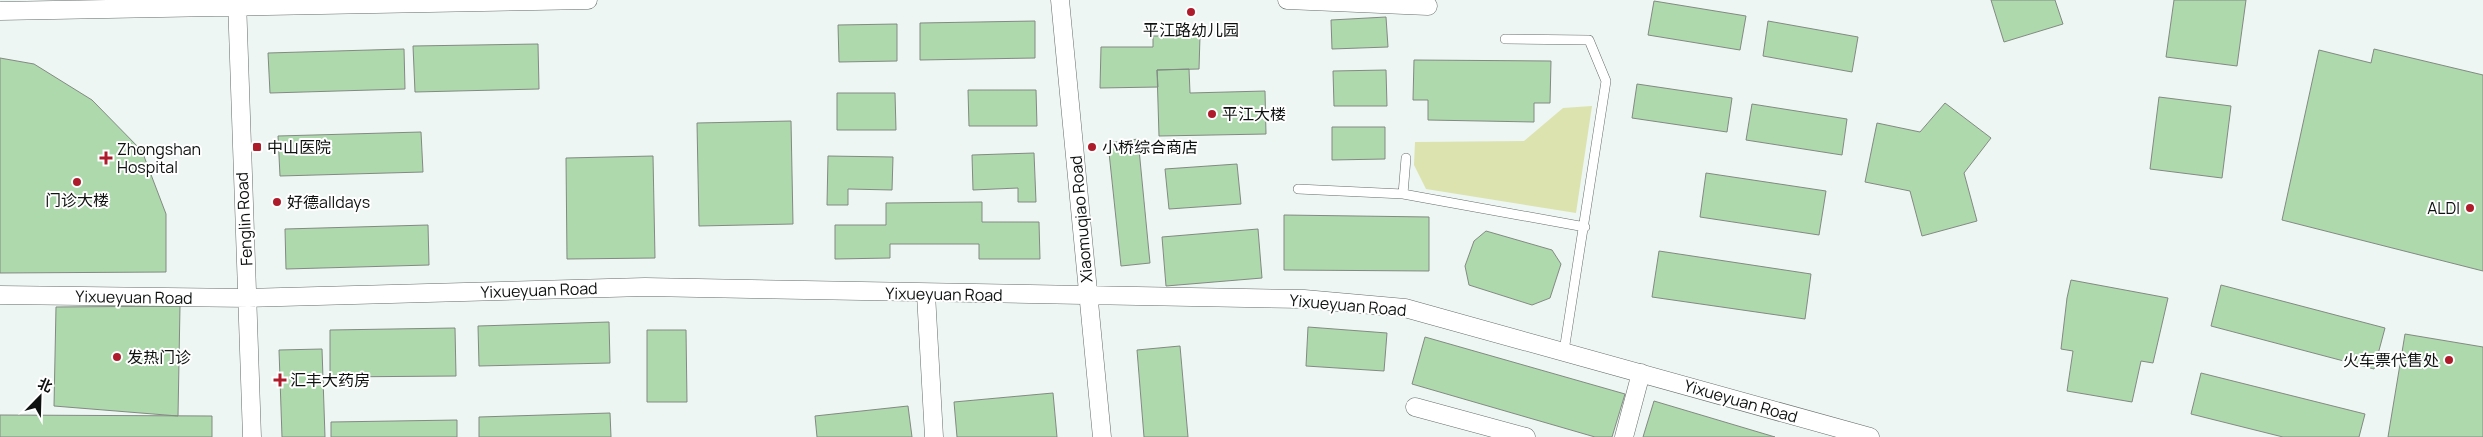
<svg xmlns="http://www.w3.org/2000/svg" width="2483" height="437" font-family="Manrope,'Noto Sans SC',sans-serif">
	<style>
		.green { fill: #dce3af }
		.building { fill: #add9ac; stroke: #848983 }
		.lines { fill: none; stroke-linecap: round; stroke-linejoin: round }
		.lane-casing { stroke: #666e6b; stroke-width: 10 }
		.street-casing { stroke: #666e6b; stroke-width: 19 }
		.lane { stroke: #fff; stroke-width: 9 }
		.street { stroke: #fff; stroke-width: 18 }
		.poi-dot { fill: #ae1b2a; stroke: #fff; stroke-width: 2 }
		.labels { text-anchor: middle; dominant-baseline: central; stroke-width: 4; stroke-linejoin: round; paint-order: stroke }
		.poi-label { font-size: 16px; fill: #0e1110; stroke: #fff; text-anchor: start }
		.street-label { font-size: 16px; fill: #0e1110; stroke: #fff }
	</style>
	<rect width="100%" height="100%" fill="#edf6f3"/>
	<path class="green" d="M1592,106l-16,107 -150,-24 -12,-24 1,-23 109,-1 39,-33z"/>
	<path class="building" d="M1991,0h64l8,24 -59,18z
		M2174,0h72l-9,66 -71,-9z
		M1654,1l92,15 -6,34 -92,-15z
		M1386,17l2,30 -56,2 -1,-29z
		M1035,21v37l-115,2v-37z
		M1768,21l90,16 -6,35 -89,-16z
		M897,24v37l-58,1 -1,-37z
		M1153,36h47l-1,33 -42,1 1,17 -58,1 1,-41h52z
		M538,44l1,45 -124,3 -2,-46z
		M404,49l1,40 -135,4 -2,-40z
		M2374,49l109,26v196l-201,-51 37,-170 52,13z
		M0,58l34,6 58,36 50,51 24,63v58l-166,1z
		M1414,60l137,1 -1,42h-16v19l-106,-2v-20h-15z
		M1189,69l1,24 75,-2 1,43 -107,2 -2,-66z
		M1386,70l1,36h-53l-1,-35z
		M1637,84l95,14 -5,34 -95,-14z
		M968,90h68l1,36h-68z
		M837,93h58l1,37h-59z
		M2159,97l72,9 -9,72 -72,-9z
		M1945,103l46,35 -27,35 13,48 -55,15 -12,-45 -45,-9 12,-59 43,9z
		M1752,104l95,15 -5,36 -96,-15z
		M791,121l2,103 -94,2 -2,-103z
		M1332,127h53v32l-53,1z
		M421,132l2,40 -143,4 -2,-40z
		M1138,139l12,124 -29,3 -13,-123z
		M1034,153l2,49h-18v-14l-45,2 -1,-35z
		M653,156l2,102 -88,1 -1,-101z
		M828,156l65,1 -1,33 -44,-1v16h-21z
		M1237,164l4,40 -72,5 -4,-40z
		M1706,173l120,18 -7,44 -119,-18z
		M982,202v20h57l1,37h-61v-15h-89v14l-55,1v-34h51v-22z
		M1284,215l145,2v54l-145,-1z
		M428,225l1,40 -143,4 -1,-40z
		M1258,229l4,49 -96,8 -4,-49z
		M1486,231l66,19 9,14 -11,34 -18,7 -63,-20 -4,-19 9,-25z
		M1659,251l152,23 -6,45 -153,-22z
		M2071,280l97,18 -15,65 -12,-2 -9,41 -65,-11 6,-40 -12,-2 6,-51z
		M2221,285l164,43 -11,41 -163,-43z
		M180,306l-2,110 -124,-10 2,-99z
		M609,322l1,41 -131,3 -1,-40z
		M1308,327l79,6 -3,38 -78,-5z
		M455,328l1,48 -126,1v-47z
		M647,330h39l1,72h-40z
		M2405,334l78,13v90h-95z
		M1425,337l200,57 -13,43h-17l-183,-53z
		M1180,346l8,91h-44l-7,-87z
		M322,349l3,88h-43l-3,-87z
		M2201,373l164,41 -6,23h-76l-92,-23z
		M1053,393l4,44h-100l-3,-35z
		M1654,401l121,36h-132z
		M908,406l4,31h-95l-2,-21z
		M610,413l1,24h-132v-20z
		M0,415l212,1v21h-212z
		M457,420v17h-126v-15z"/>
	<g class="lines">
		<defs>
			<path id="lane" d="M1505,39l84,1 17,41 -42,270
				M1298,189l105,5 182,33
				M1403,194l3,-36"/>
			<path id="street" d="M237,0l15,437
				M1060,0l42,437
				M1287,0l141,6
				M0,11l588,-11
				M926,294l8,143
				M0,295l249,3 396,-11 659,12 101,9 465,129
				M1415,407l111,30
				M1624,437l17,-64"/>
		</defs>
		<use href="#lane" class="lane-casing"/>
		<use href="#street" class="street-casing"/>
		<use href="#lane" class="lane"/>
		<use href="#street" class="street"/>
	</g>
	<g class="poi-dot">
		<circle cx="1191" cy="12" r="5"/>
		<circle cx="1212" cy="114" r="5"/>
		<rect x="252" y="142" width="10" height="10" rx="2.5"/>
		<circle cx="1092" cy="147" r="5"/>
		<path d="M103.5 150.5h5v5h5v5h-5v5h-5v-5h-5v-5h5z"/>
		<circle cx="77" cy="182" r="5"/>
		<circle cx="277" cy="202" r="5"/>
		<circle cx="2470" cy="208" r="5"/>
		<circle cx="117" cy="357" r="5"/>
		<circle cx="2449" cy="360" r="5"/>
		<path d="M277.5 372.5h5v5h5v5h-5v5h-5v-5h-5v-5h5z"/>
	</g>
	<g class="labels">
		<g class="poi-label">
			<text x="1191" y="30" text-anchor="middle">平江路幼儿园</text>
			<text x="1222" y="114">平江大楼</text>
			<text x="267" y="147">中山医院</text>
			<text x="1102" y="147">小桥综合商店</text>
			<text x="117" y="149">Zhongshan<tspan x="117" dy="18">Hospital</tspan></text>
			<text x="77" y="200" text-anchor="middle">门诊大楼</text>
			<text x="287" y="202">好德alldays</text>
			<text x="2460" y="208" text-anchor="end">ALDI</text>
			<text x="127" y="357">发热门诊</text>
			<text x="2439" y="360" text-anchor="end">火车票代售处</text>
			<text x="290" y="380">汇丰大药房</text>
		</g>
		<g class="street-label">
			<text transform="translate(244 219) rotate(-93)">Fenglin Road</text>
			<text transform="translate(1081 219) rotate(-95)">Xiaomuqiao Road</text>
			<text transform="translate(539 290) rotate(-2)">Yixueyuan Road</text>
			<text transform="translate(944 294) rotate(1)">Yixueyuan Road</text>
			<text transform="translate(134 297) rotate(1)">Yixueyuan Road</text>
			<text transform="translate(1348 305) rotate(5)">Yixueyuan Road</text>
			<text transform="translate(1741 401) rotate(16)">Yixueyuan Road</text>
		</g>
	</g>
	<g transform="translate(40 397) rotate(23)" stroke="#ffffff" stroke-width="4" paint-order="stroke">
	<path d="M0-4L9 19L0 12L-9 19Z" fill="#0e1110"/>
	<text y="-8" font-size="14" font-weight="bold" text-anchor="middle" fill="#0e1110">北</text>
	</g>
</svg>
